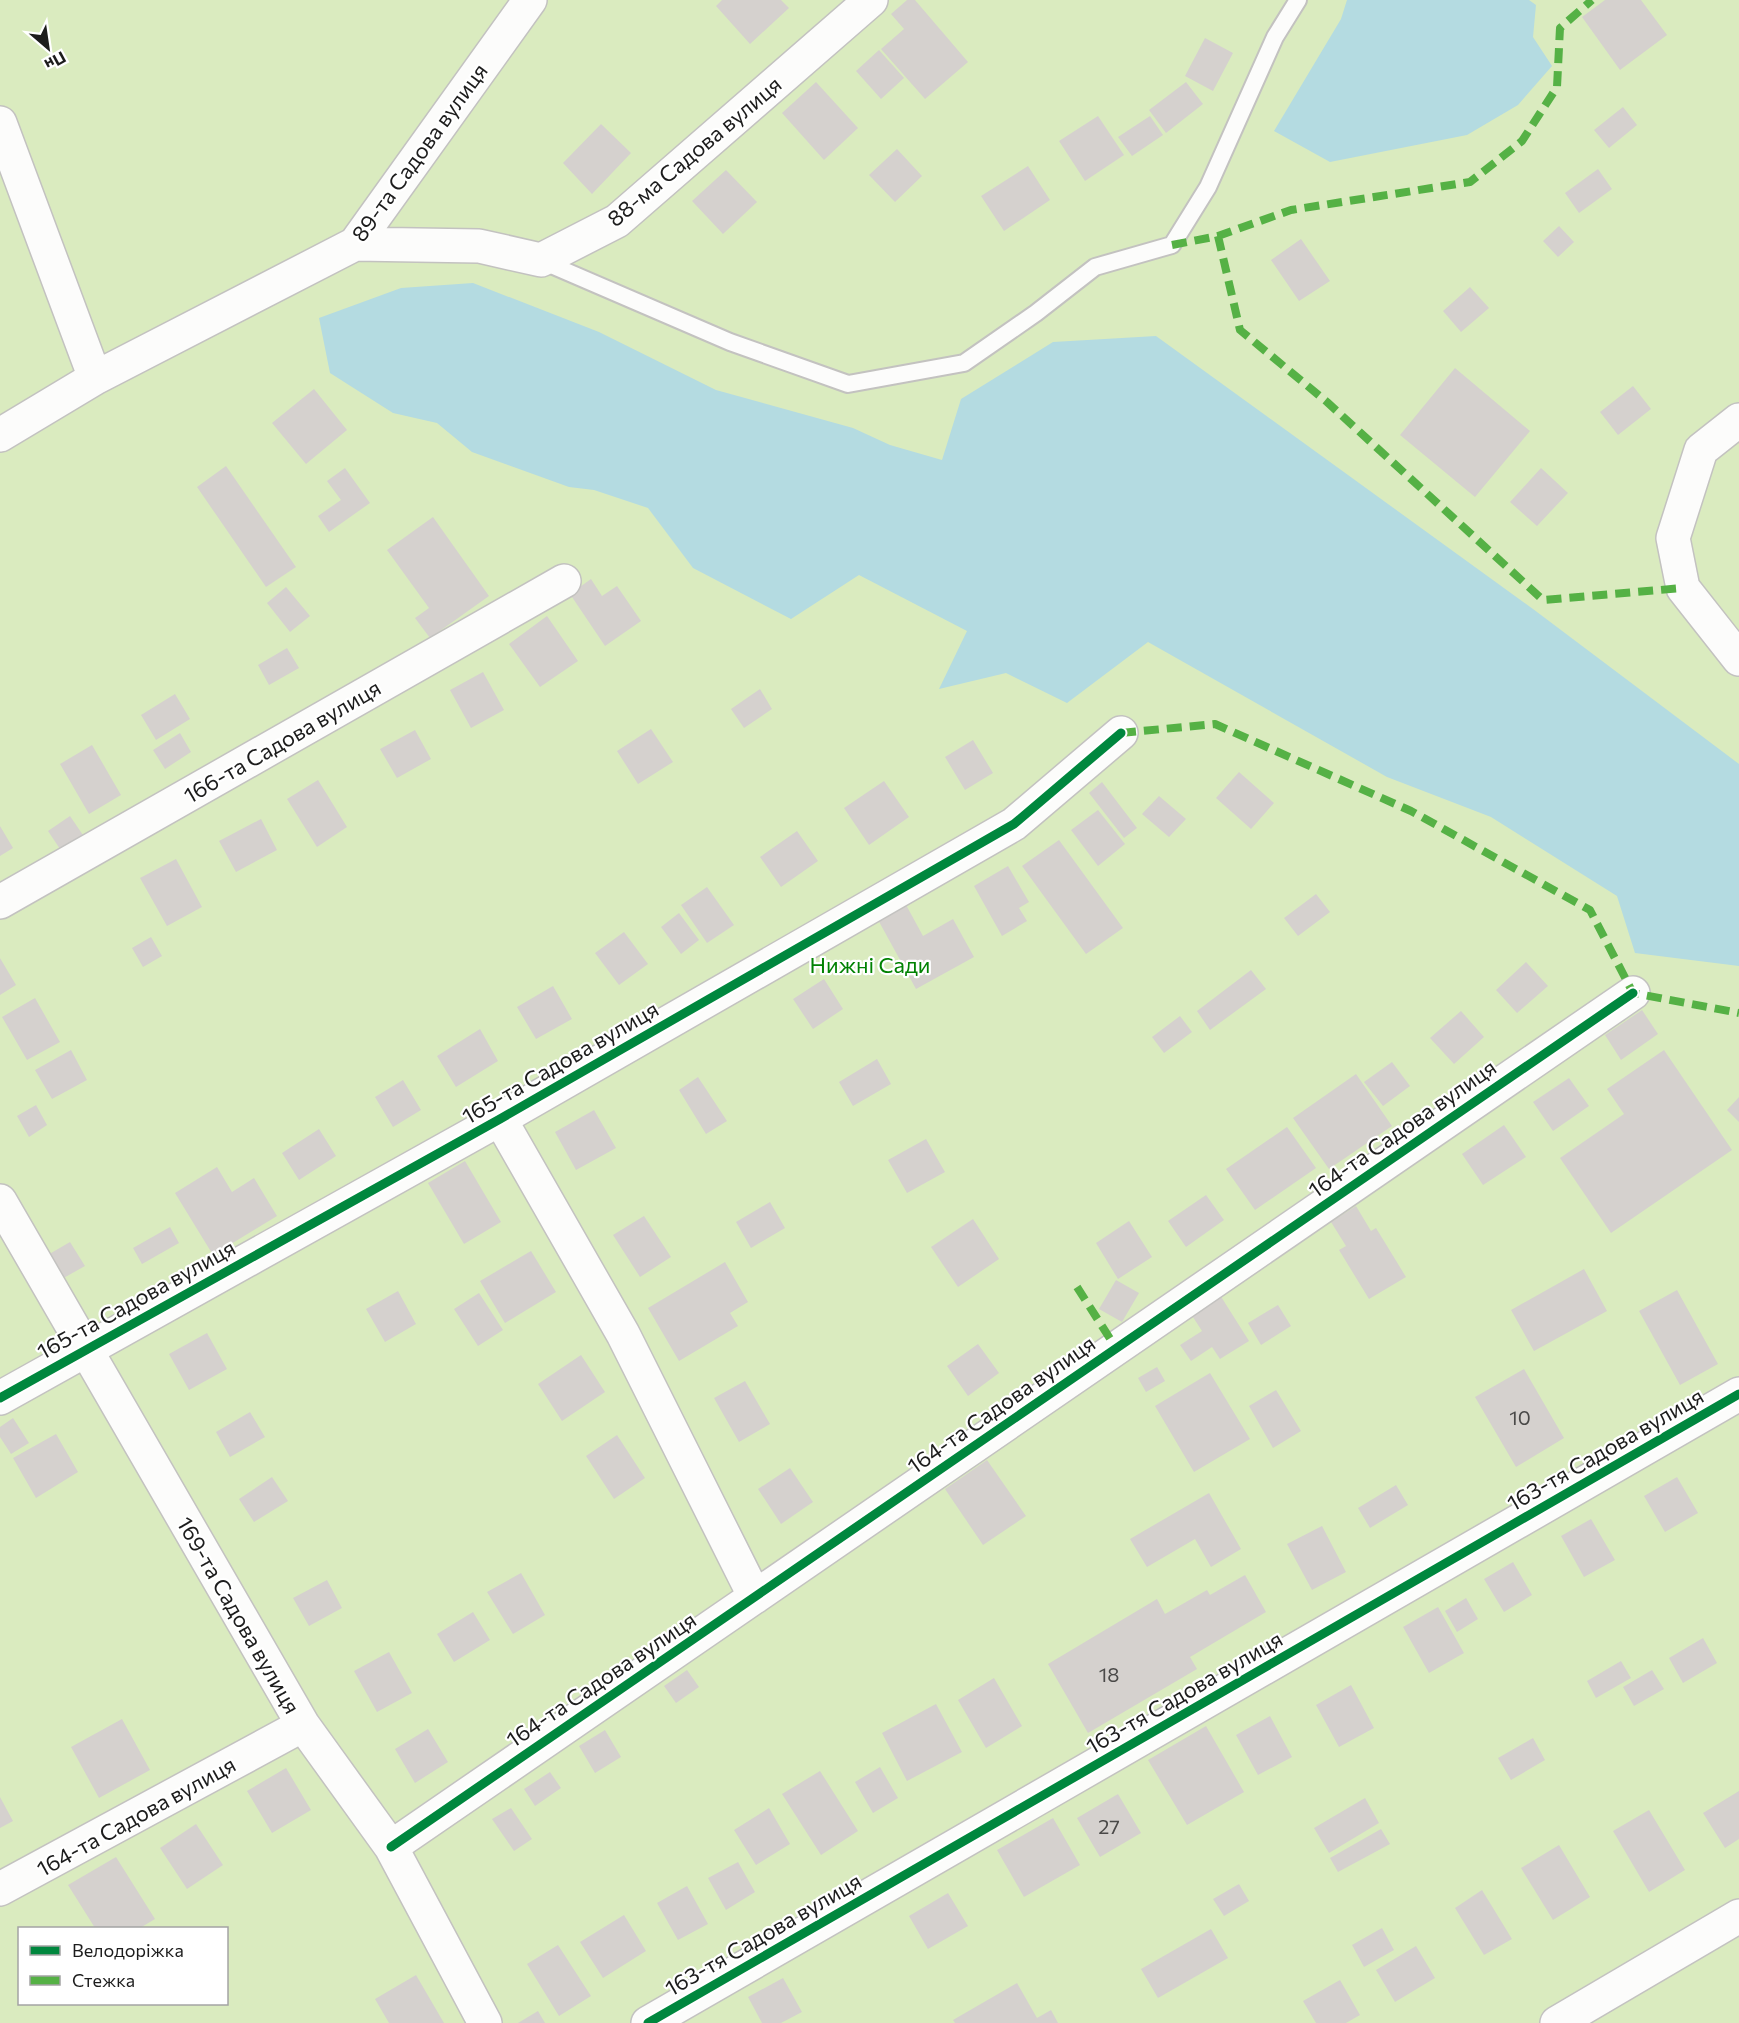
<svg xmlns="http://www.w3.org/2000/svg" width="1739" height="2023" font-family="Commissioner,sans-serif">
	<style>
		.grass { fill: #daebbf; fill-rule: evenodd }
		.water { fill: #b4dbe1 }
		.building { fill: #d5d1ce }
		.lines { fill: none; stroke-linecap: round; stroke-linejoin: round }
		.lane-casing { stroke: #c3c2c0; stroke-width: 20 }
		.street-casing { stroke: #c3c2c0; stroke-width: 36 }
		.lane { stroke: #fcfcfb; stroke-width: 16 }
		.street { stroke: #fcfcfb; stroke-width: 33 }
		.quiet { stroke: #55b145; stroke-width: 8; stroke-dasharray: 15 8; stroke-linecap: butt }
		.cycleway-casing { stroke: #fff; stroke-width: 13 }
		.cycleway { stroke: #00873e; stroke-width: 9 }
		.labels { text-anchor: middle; dominant-baseline: central; stroke-width: 4.5; stroke-linejoin: round; paint-order: stroke }
		.number-label { font-size: 20px; fill: #4a4948 }
		.street-label { font-size: 22px; fill: #1c1c1c; stroke: #fff }
		.park-label { font-size: 22px; fill: #028203; stroke: #fff }
	</style>
	<rect width="100%" height="100%" fill="#eae8e4"/>
	<path class="grass" d="M0,0h1739v2023h-1739zM20,1928h206v76h-206z"/>
	<path class="water" d="M1347,0h182l7,5 -3,32 19,29 -34,39 -51,30 -137,27 -56,-31 67,-112z
		M473,283l126,49 117,58 137,38 37,17 52,15 19,-61 92,-57 103,-6 377,273 206,155v202l-104,-13 -18,-57 -126,-79 -104,-40 -239,-135 -81,61 -61,-30 -67,16 28,-58 -108,-56 -68,44 -98,-51 -45,-60 -54,-18 -25,-3 -97,-35 -35,-29 -44,-10 -63,-40 -11,-55 82,-30z"/>
	<path class="building" d="M722,0h59l8,8 -39,36 -34,-38z
		M907,0h8l53,62 -43,37 -44,-50 23,-20 -13,-15z
		M1605,0h36l26,35 -47,35 -38,-53z
		M1205,38l28,15 -20,38 -28,-15z
		M879,50l25,28 -23,21 -25,-28z
		M816,82l42,46 -34,32 -42,-47z
		M1186,82l17,22 -37,29 -17,-23z
		M1623,107l14,18 -28,23 -15,-18z
		M1098,116l26,39 -39,26 -26,-40z
		M1150,116l13,19 -31,21 -14,-19z
		M601,124l30,29 -39,41 -29,-31z
		M897,149l25,27 -27,26 -26,-27z
		M1028,166l22,34 -46,31 -23,-35z
		M1598,169l14,20 -33,24 -14,-20z
		M726,170l31,32 -34,32 -31,-33z
		M1559,226l15,16 -16,15 -15,-16z
		M1301,239l29,42 -31,20 -28,-41z
		M1470,287l19,21 -28,24 -18,-21z
		M1455,368l75,63 -55,66 -75,-62z
		M1633,386l18,23 -33,26 -18,-23z
		M314,389l33,41 -41,34 -34,-41z
		M226,466l70,101 -30,20 -69,-100z
		M345,468l25,35 -41,29 -11,-16 23,-16 -14,-19z
		M1541,468l27,25 -31,33 -27,-24z
		M433,517l56,79 -59,42 -15,-20 14,-10 -42,-58z
		M591,579l11,17 15,-10 24,35 -36,25 -35,-52z
		M286,587l24,29 -20,16 -23,-29z
		M547,616l31,45 -38,26 -31,-43z
		M287,648l12,20 -30,17 -11,-20z
		M483,672l21,38 -33,18 -21,-38z
		M760,689l12,20 -28,19 -13,-19z
		M175,694l15,25 -34,21 -15,-25z
		M651,729l22,33 -35,22 -21,-33z
		M415,730l16,29 -34,19 -17,-29z
		M180,733l11,19 -26,17 -12,-19z
		M973,740l20,33 -28,17 -20,-33z
		M92,745l29,50 -32,19 -29,-50z
		M1239,772l35,31 -23,26 -35,-31z
		M318,780l29,47 -30,20 -30,-48z
		M884,781l25,36 -40,28 -25,-37z
		M1102,782l35,46 -13,10 -35,-45z
		M1159,796l27,23 -17,18 -27,-23z
		M1098,810l27,34 -27,22 -27,-36z
		M70,816l17,25 -23,14 -16,-24z
		M261,819l16,31 -41,22 -17,-31z
		M0,826l13,22 -13,8z
		M797,831l21,30 -37,26 -21,-30z
		M1059,840l64,88 -37,26 -64,-88z
		M176,859l26,48 -35,19 -27,-48z
		M1008,866l21,36 -10,6 8,13 -25,15 -28,-50z
		M707,887l27,38 -27,18 -26,-38z
		M1316,894l14,18 -32,24 -14,-18z
		M905,903l18,33 30,-17 21,38 -58,32 -39,-71z
		M679,913l20,27 -18,14 -20,-27z
		M624,932l24,32 -29,21 -24,-32z
		M151,937l11,19 -19,11 -11,-19z
		M0,958l16,27 -16,10z
		M1526,962l22,24 -31,27 -21,-23z
		M1251,970l15,19 -56,41 -13,-19z
		M824,979l19,30 -30,20 -20,-30z
		M553,986l19,33 -36,20 -19,-32z
		M35,998l25,44 -33,18 -25,-43z
		M1642,1010l16,24 -37,26 -16,-25z
		M1461,1011l23,26 -30,27 -24,-26z
		M1180,1016l12,16 -28,21 -12,-16z
		M480,1029l18,32 -42,26 -19,-31z
		M71,1050l16,30 -35,19 -17,-29z
		M1664,1050l68,100 -121,83 -51,-75 64,-44 -17,-25z
		M877,1059l14,25 -38,22 -14,-24z
		M1392,1062l18,24 -27,20 -19,-24z
		M1356,1074l36,52 -63,43 -36,-51z
		M698,1077l29,44 -21,13 -27,-44z
		M1569,1078l20,28 -36,25 -20,-29z
		M403,1080l18,30 -28,17 -18,-30z
		M1739,1097v25l-12,-12z
		M36,1105l11,20 -18,12 -12,-21z
		M594,1110l22,38 -40,22 -21,-38z
		M1504,1125l22,32 -43,28 -21,-31z
		M1287,1127l29,41 -61,42 -29,-41z
		M319,1129l17,27 -37,24 -17,-27z
		M926,1139l19,33 -38,21 -19,-33z
		M465,1161l36,61 -37,22 -36,-61z
		M217,1167l15,25 22,-14 23,38 -64,39 -38,-62z
		M1206,1195l18,25 -38,27 -18,-26z
		M770,1202l15,26 -34,20 -15,-26z
		M1356,1206l15,25 5,-3 30,49 -37,22 -30,-49 7,-4 -15,-24z
		M644,1216l27,41 -31,20 -27,-42z
		M973,1219l26,40 -41,28 -27,-40z
		M1129,1221l23,36 -34,22 -22,-36z
		M170,1227l9,16 -37,21 -9,-16z
		M70,1242l15,24 -25,14 -14,-24z
		M531,1251l25,41 -51,31 -25,-42z
		M725,1262l23,40 -18,11 8,13 -59,35 -31,-53z
		M1584,1269l23,42 -73,40 -23,-41z
		M1116,1280l23,13 -17,29 -23,-13z
		M1677,1290l41,74 -38,21 -41,-74z
		M398,1291l18,33 -31,18 -19,-33z
		M479,1293l24,37 -25,16 -24,-37z
		M1220,1295l29,46 -29,18 -8,-12 -21,14 -11,-16 22,-14 -11,-17z
		M1278,1305l13,21 -30,19 -13,-22z
		M207,1333l20,36 -38,21 -20,-36z
		M978,1344l21,29 -31,23 -21,-30z
		M581,1355l24,37 -43,29 -24,-37z
		M1157,1367l8,14 -19,11 -8,-14z
		M1524,1369l40,69 -48,29 -41,-70z
		M1210,1373l40,66 -56,33 -39,-66z
		M745,1381l25,43 -31,18 -25,-44z
		M1276,1390l25,41 -28,17 -24,-42z
		M250,1412l15,25 -35,20 -14,-25z
		M13,1418l16,25 -18,11 -11,-17v-10z
		M56,1434l22,38 -42,26 -23,-40z
		M617,1435l28,43 -31,21 -28,-43z
		M987,1460l39,56 -43,29 -38,-56z
		M790,1468l23,34 -32,22 -23,-35z
		M272,1477l16,24 -34,21 -15,-23z
		M1677,1477l21,36 -33,19 -21,-36z
		M1396,1485l12,20 -38,23 -12,-20z
		M1209,1493l32,56 -30,18 -16,-28 -48,28 -17,-28z
		M1591,1519l24,41 -31,17 -23,-41z
		M1322,1526l24,46 -34,18 -25,-46z
		M1513,1562l19,33 -28,17 -20,-33z
		M521,1573l24,42 -32,19 -26,-42z
		M1245,1575l21,37 -76,45 7,12 -109,64 -40,-69 109,-65 8,15 42,-24 3,5z
		M327,1580l15,28 -33,18 -16,-28z
		M1466,1598l12,21 -21,13 -12,-21z
		M1438,1607l26,46 -35,20 -26,-46z
		M473,1612l17,28 -36,22 -17,-28z
		M1703,1638l14,25 -34,20 -14,-25z
		M389,1652l23,41 -35,19 -23,-41z
		M1621,1661l10,17 -35,20 -9,-17z
		M687,1670l12,17 -23,16 -12,-17z
		M1652,1670l12,19 -30,17 -11,-19z
		M994,1678l28,48 -36,22 -28,-48z
		M1351,1685l23,43 -35,19 -23,-42z
		M936,1704l26,48 -55,29 -25,-48z
		M1270,1716l22,41 -34,18 -22,-40z
		M122,1719l28,51 -51,28 -28,-51z
		M1206,1726l38,66 -57,33 -39,-65z
		M428,1729l20,33 -33,21 -20,-34z
		M605,1730l16,27 -26,16 -16,-27z
		M1533,1738l12,22 -34,20 -13,-22z
		M880,1767l18,31 -25,15 -18,-31z
		M286,1768l25,42 -39,23 -25,-42z
		M820,1771l38,60 -37,24 -39,-61z
		M550,1772l11,16 -26,18 -11,-17z
		M1739,1791v48l-14,9 -22,-35z
		M1118,1794l23,39 -41,24 -23,-39z
		M0,1797l13,24 -13,7z
		M1365,1798l14,25 -50,30 -15,-25z
		M511,1808l21,31 -18,12 -22,-32z
		M769,1808l21,36 -34,21 -22,-35z
		M1649,1810l36,60 -36,22 -36,-61z
		M1053,1818l27,47 -56,32 -27,-47z
		M196,1824l27,41 -36,24 -27,-41z
		M1381,1829l9,15 -52,28 -8,-14z
		M1559,1845l31,52 -37,23 -32,-52z
		M116,1857l39,62 -15,9h-45l-27,-43z
		M738,1862l17,30 -29,18 -18,-32z
		M1239,1884l10,17 -25,15 -11,-17z
		M687,1886l21,38 -30,16 -21,-37z
		M1482,1890l30,49 -28,16 -29,-47z
		M948,1893l20,33 -40,23 -19,-33z
		M624,1915l22,36 -43,27 -23,-36z
		M1382,1928l12,22 -30,17 -12,-22z
		M1211,1929l17,29 -70,40 -17,-29z
		M558,1945l33,51 -32,20 -32,-52z
		M1416,1946l19,32 -40,24 -19,-32z
		M416,1975l28,48h-55l-14,-24z
		M783,1978l19,34 -21,11h-19l-14,-26z
		M1340,1980l20,35 -14,8h-30l-13,-22z
		M1017,1983l20,35 14,-8 7,13h-103l-2,-3z
		M538,2011l7,12h-27z"/>
	<g class="lines">
		<defs>
			<path id="lane" d="M542,261l188,81 118,42 116,-21 72,-50 59,-46 77,-22 36,-58 67,-150 23,-37"/>
			<path id="street" d="M0,123l95,255
				M355,244l124,2 62,14 76,-39 254,-221
				M1739,420l-38,30 -28,88 10,50 56,71
				M0,435l95,-57 260,-134 175,-244
				M0,902l564,-321
				M500,1119l123,215 132,263
				M0,1201l303,524 88,122 94,176
				M0,1398l500,-279 514,-295 107,-91
				M391,1847l1242,-854
				M0,1889l303,-164
				M648,2023l1091,-629
				M1557,2023l182,-107"/>
		</defs>
		<use href="#lane" class="lane-casing"/>
		<use href="#street" class="street-casing"/>
		<use href="#lane" class="lane"/>
		<use href="#street" class="street"/>
		<path class="quiet" d="M1218,236l22,94 87,72 216,198 140,-12
			M1172,245l46,-9 73,-26 179,-28 52,-41 35,-54 3,-59 32,-28
			M1121,733l94,-9 196,87 179,99 43,83 106,20
			M1077,1287l39,61"/>
		<defs>
			<path id="cycleway" d="M0,1398l500,-279 514,-295 107,-91
				M391,1847l1242,-854
				M648,2023l1091,-629"/>
		</defs>
		<use href="#cycleway" class="cycleway-casing"/>
		<use href="#cycleway" class="cycleway"/>
	</g>
	<g class="labels">
		<g class="number-label">
			<text x="1520" y="1417">10</text>
			<text x="1109" y="1674">18</text>
			<text x="1109" y="1826">27</text>
		</g>
		<g class="street-label">
			<text transform="translate(694 151) rotate(-40)">88-ма Садова вулиця</text>
			<text transform="translate(419 152) rotate(-54)">89-та Садова вулиця</text>
			<text transform="translate(282 741) rotate(-30)">166-та Садова вулиця</text>
			<text transform="translate(560 1062) rotate(-30)">165-та Садова вулиця</text>
			<text transform="translate(1402 1128) rotate(-35)">164-та Садова вулиця</text>
			<text transform="translate(136 1299) rotate(-29)">165-та Садова вулиця</text>
			<text transform="translate(1001 1404) rotate(-35)">164-та Садова вулиця</text>
			<text transform="translate(1605 1449) rotate(-30)">163-тя Садова вулиця</text>
			<text transform="translate(239 1615) rotate(60)">169-та Садова вулиця</text>
			<text transform="translate(601 1679) rotate(-34)">164-та Садова вулиця</text>
			<text transform="translate(1184 1692) rotate(-30)">163-тя Садова вулиця</text>
			<text transform="translate(136 1816) rotate(-29)">164-та Садова вулиця</text>
			<text transform="translate(763 1934) rotate(-30)">163-тя Садова вулиця</text>
		</g>
		<g class="park-label">
			<text x="870" y="964">Нижні Сади</text>
		</g>
	</g>
	<rect x="18" y="1927" width="210" height="78" fill="#ffffff" stroke="#a4a4a4" stroke-width="1.5"/>
	<rect x="30" y="1946" width="30" height="9" fill="#00873e" stroke="#a4a4a4" stroke-width="1.5"/>
	<text x="72" y="1957" font-size="18" fill="#1c1c1c">Велодоріжка</text>
	<rect x="30" y="1976" width="30" height="9" fill="#55b145" stroke="#a4a4a4" stroke-width="1.5"/>
	<text x="72" y="1987" font-size="18" fill="#1c1c1c">Стежка</text>
	<g transform="translate(48 48) rotate(151)" stroke="#ffffff" stroke-width="4.5" paint-order="stroke">
	<path d="M0-4.5L10 22L0 15L-10 22Z" fill="#1c1c1c"/>
	<text y="-9" font-size="16" font-weight="bold" text-anchor="middle" fill="#1c1c1c">Пн</text>
	</g>
</svg>
